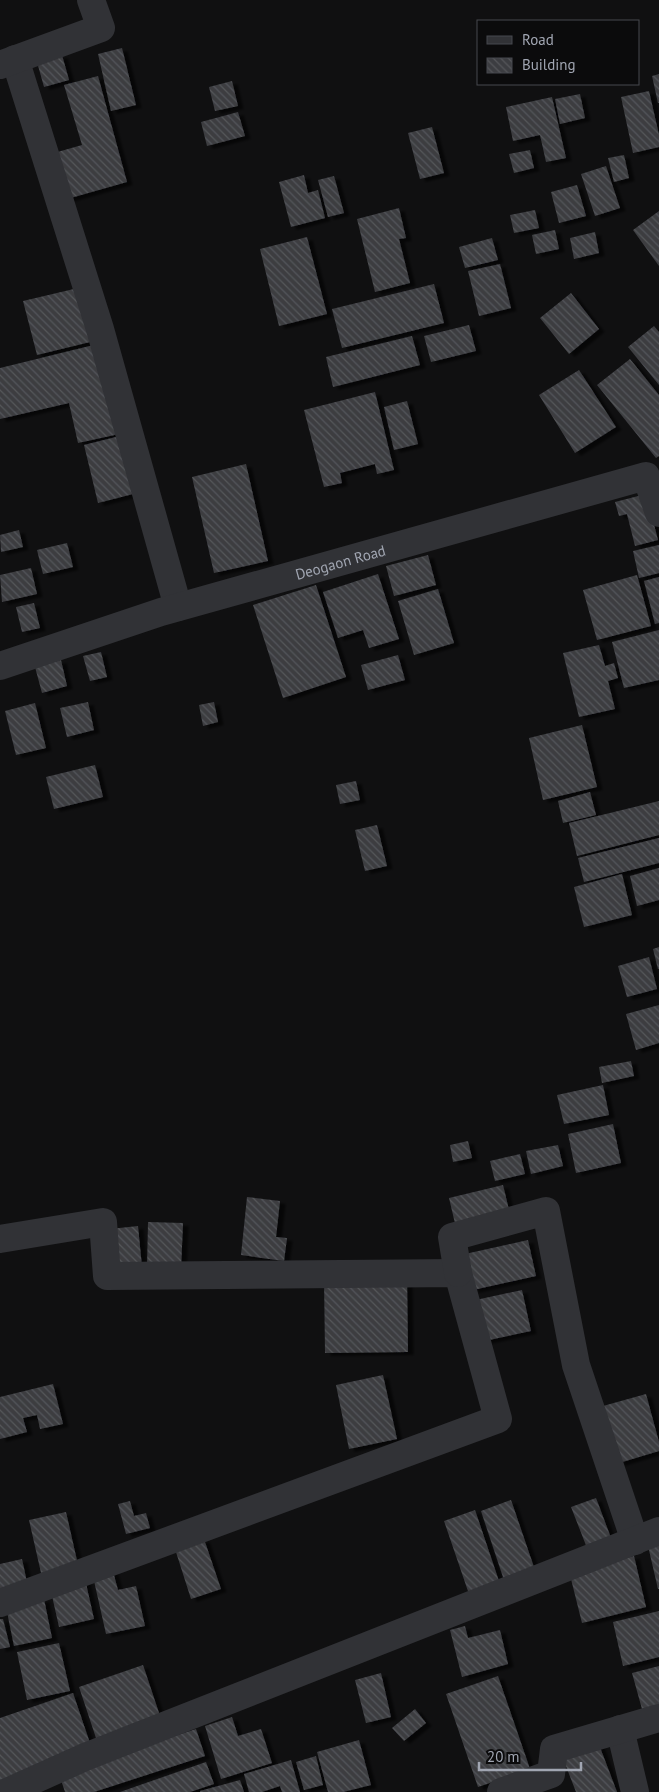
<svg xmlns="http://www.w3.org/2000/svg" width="659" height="1792" font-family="'PT Sans',sans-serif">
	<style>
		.building { fill: url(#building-back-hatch); filter: url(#shadow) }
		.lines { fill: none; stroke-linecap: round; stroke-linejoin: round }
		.street { stroke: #313236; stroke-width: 28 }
		.labels { text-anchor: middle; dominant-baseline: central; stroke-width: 4.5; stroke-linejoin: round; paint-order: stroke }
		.street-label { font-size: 15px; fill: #a1a6b2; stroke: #0b0b0c }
	</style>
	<defs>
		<pattern id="building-back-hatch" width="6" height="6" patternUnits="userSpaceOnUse" patternTransform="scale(1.25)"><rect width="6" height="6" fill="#3c3d41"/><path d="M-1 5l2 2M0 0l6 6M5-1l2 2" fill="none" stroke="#55565a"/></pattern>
		<filter id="shadow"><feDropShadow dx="5.5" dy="3" stdDeviation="1" flood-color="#0009"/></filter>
	</defs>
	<rect width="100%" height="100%" fill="#101011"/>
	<path class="building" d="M122,48l14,57 -25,6 -13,-57z
		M62,55l7,25 -25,7 -7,-25z
		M659,74v29h-1l-6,-27z
		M98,76l29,106 -60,17 -13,-46 28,-8 -18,-60z
		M232,81l6,25 -23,5 -6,-24z
		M649,91l10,44v12l-26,6 -12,-56z
		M580,94l5,24 -25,6 -5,-25z
		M552,97l14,61 -20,4 -6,-27 -27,6 -7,-34z
		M238,112l7,24 -38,10 -6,-24z
		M432,127l12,46 -24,6 -12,-46z
		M530,150l4,18 -20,5 -5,-19z
		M624,155l5,23 -15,4 -6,-24z
		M606,166l14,42 -25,8 -14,-42z
		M304,175l4,18 10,-3 7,28 -34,9 -12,-45z
		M334,176l10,37 -16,4 -10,-37z
		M577,185l9,31 -27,7 -8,-31z
		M399,208l7,30 -7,1 11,44 -35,9 -18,-73z
		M535,210l4,18 -25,5 -4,-18z
		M659,211v55l-26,-36z
		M555,230l4,19 -23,5 -4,-19z
		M595,232l4,21 -25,6 -4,-21z
		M307,237l20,77 -48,12 -19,-77z
		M492,238l6,22 -33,8 -6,-21z
		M500,264l11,44 -32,8 -11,-45z
		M434,284l10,39 -102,25 -10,-39z
		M78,288l12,54 -53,13 -14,-54z
		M571,293l28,36 -30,25 -29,-36z
		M469,325l7,26 -45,11 -7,-26z
		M654,326l5,6v53l-31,-38z
		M412,336l8,29 -87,22 -7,-30z
		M98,344l21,90 -41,9 -9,-40 -69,16v-51z
		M630,359l29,36v61l-3,2 -59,-73z
		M579,370l37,57 -41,26 -36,-58z
		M375,392l19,78 -17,4 -2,-10 -35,9 2,10 -18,4 -20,-77z
		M407,401l11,43 -24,6 -10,-43z
		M120,436l13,58 -35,9 -14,-58z
		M246,464l22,97 -54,12 -22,-96z
		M646,494l12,46 -23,6 -8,-32 -8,2 -4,-14z
		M19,530l4,17 -22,5 -1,-17z
		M67,543l6,24 -30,7 -6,-24z
		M659,545v28l-20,5 -6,-27z
		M428,555l8,30 -42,11 -8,-30z
		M31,568l6,26 -35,8 -2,-27z
		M378,574l21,65 -30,9 -6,-18 -25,8 -15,-46z
		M637,575l14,51 -54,14 -14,-50z
		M659,577v46l-4,1 -11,-43z
		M316,585l30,92 -63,21 -30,-93z
		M438,589l16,54 -40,12 -16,-54z
		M34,603l6,25 -18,4 -6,-25z
		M659,630v50l-35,8 -12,-46z
		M599,645l6,21 9,-3 4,15 -10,3 7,28 -36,8 -16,-64z
		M101,652l6,25 -17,4 -7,-25z
		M398,655l7,25 -37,10 -7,-25z
		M61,660l6,26 -25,7 -7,-26z
		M88,702l6,28 -27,7 -7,-29z
		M214,702l4,20 -15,4 -4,-21z
		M35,703l11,45 -30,7 -11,-44z
		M582,725l15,62 -54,13 -14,-62z
		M95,765l8,32 -49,12 -8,-32z
		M356,781l4,19 -20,4 -4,-19z
		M590,792l6,23 -33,8 -5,-22z
		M659,801v34l-82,21 -8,-33z
		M377,825l10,41 -22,5 -10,-41z
		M659,838v25l-75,19 -6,-24z
		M659,868v32l-22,6 -7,-30z
		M622,874l10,41 -48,12 -10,-40z
		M659,947v22h-1l-5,-20z
		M649,957l8,32 -30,8 -9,-31z
		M659,1005v38l-23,7 -10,-36z
		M631,1061l3,15 -32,7 -3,-16z
		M603,1085l6,30 -45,9 -7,-29z
		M613,1124l8,39 -45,10 -8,-39z
		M468,1141l4,17 -19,4 -3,-17z
		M558,1145l5,21 -32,8 -5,-23z
		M520,1154l5,20 -30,7 -5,-20z
		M503,1185l8,33 -54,14 -8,-34z
		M247,1197l33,4 -4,36 11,1 -3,23 -43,-6z
		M148,1222l35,1 -2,46 -34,-1z
		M138,1226l4,41 -28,3 -4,-41z
		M528,1240l8,36 -63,14 -8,-36z
		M324,1278h83l1,74 -83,1z
		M522,1290l9,41 -51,11 -9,-41z
		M383,1375l14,64 -48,10 -13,-64z
		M53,1384l10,40 -23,5 -3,-14 -14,3 4,14 -27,7v-42z
		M646,1394l13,48v9l-40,12 -16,-57z
		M596,1498l15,40 -24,10 -16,-41z
		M511,1500l26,76 -31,10 -25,-75z
		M130,1501l4,15 12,-3 4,15 -24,6 -8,-30z
		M475,1510l27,80 -31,10 -27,-79z
		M66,1512l12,53 -37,8 -12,-53z
		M204,1539l17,50 -30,10 -16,-50z
		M659,1543v46h-1l-10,-43z
		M634,1556l12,51 -64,16 -13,-52z
		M22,1559l6,28 -28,6v-29z
		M112,1568l6,22 18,-4 9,40 -39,8 -14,-62z
		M85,1579l9,40 -35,8 -9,-40z
		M44,1599l8,39 -38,8 -8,-39z
		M659,1611v46l-36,9 -10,-44z
		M0,1619h3l7,28 -10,2z
		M465,1626l3,12 32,-8 8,34 -46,13 -12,-47z
		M59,1643l11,48 -43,9 -10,-48z
		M143,1665l18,54 -64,22 -18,-54z
		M659,1666v50l-14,4 -13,-47z
		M381,1673l10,44 -25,6 -11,-43z
		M498,1676l32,93 -52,18 -32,-93z
		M73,1693l20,59 -93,32v-66z
		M415,1709l11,14 -22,18 -12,-13z
		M232,1717l6,19 23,-7 11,34 -51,16 -16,-53z
		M196,1729l9,27 -111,36h-29l-6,-18z
		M359,1740l12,45 -28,7h-15l-11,-40z
		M598,1742l19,50h-41l-14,-36z
		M316,1756l7,29 -19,5 -8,-28z
		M291,1760l9,32h-18l-2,-6 -18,6h-13l-5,-18z
		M206,1762l8,22 -24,8h-70z
		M240,1780l4,12h-44v-1z"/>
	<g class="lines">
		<g class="street">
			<path d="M15,59l85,270 78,278"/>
			<path d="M0,65l101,-37 -10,-28"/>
			<path id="s1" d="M0,666l161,-54 485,-136 13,37"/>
			<path d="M0,1239l103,-17 4,54 351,-3 40,146 -498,184"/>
			<path d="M458,1273l-6,-36 94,-26 30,154 59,176"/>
			<path d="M620,1729l15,63"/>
			<path d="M7,1792l78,-35 574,-226"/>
			<path d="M501,1792l50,-18 3,-25 105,-31"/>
		</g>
	</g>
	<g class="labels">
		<g class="street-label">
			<text stroke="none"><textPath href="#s1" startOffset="356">Deogaon Road</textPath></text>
		</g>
	</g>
	<rect x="477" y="20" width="162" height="65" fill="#0b0b0c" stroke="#47494e"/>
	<rect x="487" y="36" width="25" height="8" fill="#313236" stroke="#47494e"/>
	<text x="522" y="45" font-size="15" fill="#a1a6b2">Road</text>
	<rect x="487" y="58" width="25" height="15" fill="url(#building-back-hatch)" stroke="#47494e"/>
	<text x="522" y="70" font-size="15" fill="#a1a6b2">Building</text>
	<path d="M479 1762v8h102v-8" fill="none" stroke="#a1a6b2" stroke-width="2.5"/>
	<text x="487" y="1762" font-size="15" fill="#a1a6b2" stroke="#0b0b0c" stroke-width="4" paint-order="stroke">20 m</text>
</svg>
